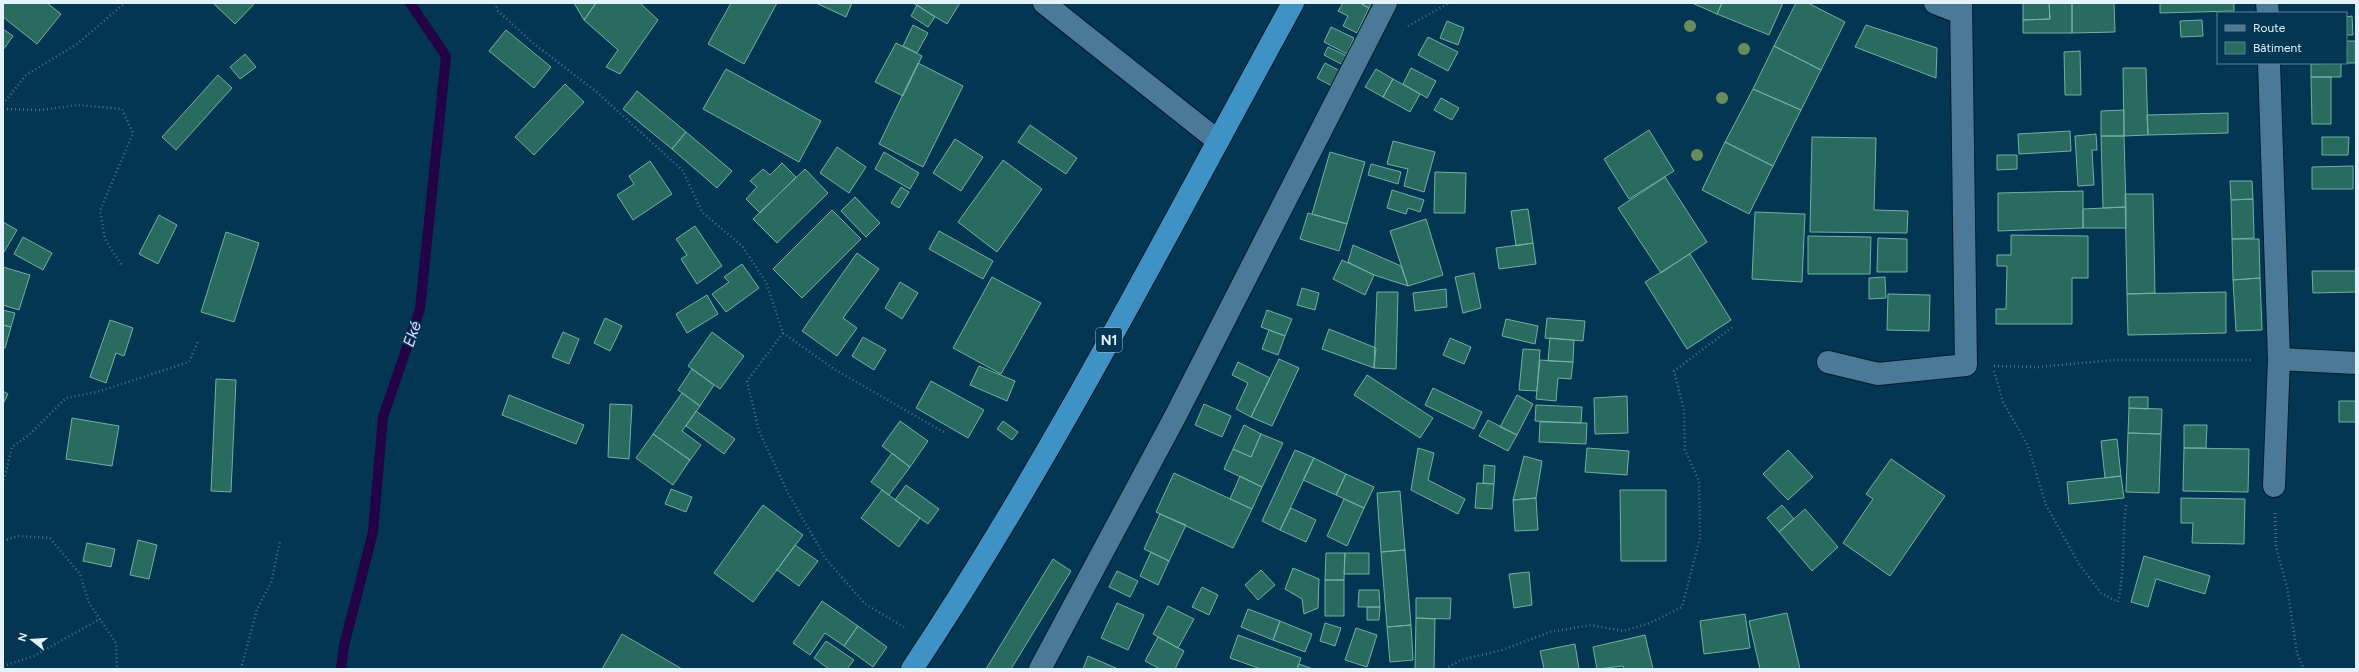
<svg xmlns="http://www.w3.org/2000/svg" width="2359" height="672" font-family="Figtree,sans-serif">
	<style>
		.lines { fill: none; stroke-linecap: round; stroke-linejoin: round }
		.stream { stroke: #240246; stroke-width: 10 }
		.building { fill: #296b5f; stroke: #71b1a4 }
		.minor-casing { stroke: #041c2b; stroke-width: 24 }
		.trunk-casing { stroke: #041c2b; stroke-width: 24 }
		.path { stroke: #4b7289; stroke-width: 2.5; stroke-dasharray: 1 3; stroke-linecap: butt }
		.minor { stroke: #4b7998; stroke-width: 22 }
		.trunk { stroke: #3f92c5; stroke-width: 22 }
		.tree { fill: #698d5a }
		.labels { text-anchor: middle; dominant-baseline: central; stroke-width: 3; stroke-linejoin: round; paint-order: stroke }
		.shield { fill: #033652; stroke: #a0baca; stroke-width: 1 }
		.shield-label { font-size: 14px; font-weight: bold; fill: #e4f2fd }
		.water-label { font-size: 16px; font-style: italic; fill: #e2d6ff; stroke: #033652 }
	</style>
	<rect width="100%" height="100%" fill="#033652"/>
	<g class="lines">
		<path class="stream" d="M341,669l3,-23 29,-114 10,-115 37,-108 26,-253 -36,-53"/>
	</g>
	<path class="building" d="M3,3h44l14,11 -24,30 -34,-27z
		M213,3h42l-20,21z
		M574,3h22l-12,17z
		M596,3h44l18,17 -38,54 -14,-7 12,-17 -34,-30z
		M731,3h46l-33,61 -36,-20z
		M816,3h36l-6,14z
		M913,3h47l-13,21z
		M1343,3h17l9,5 -12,25 -14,-7 5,-10 -10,-5z
		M1360,3h11l-2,5z
		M1692,3h30l-5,11z
		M1722,3h61l-14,32 -52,-21z
		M1796,3h12l37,19 -24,48 -47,-24z
		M2023,3h26l1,16 -27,1z
		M2049,3h23v30h-49v-13l27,-1z
		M2072,3h42l1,29 -43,1z
		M2160,3h74v8l-74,2z
		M917,5l18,12 -7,10 -17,-11z
		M2352,16l1,19h-7v-18z
		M2202,20l1,16 -22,1 -1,-16z
		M1447,21l17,7 -6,17 -18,-7z
		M913,25l15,8 -11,20 -14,-7z
		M1866,25l71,23 -1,30 -81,-31z
		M1331,27l23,11 -7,16 -23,-12z
		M3,29l10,7 -10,14z
		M506,30l45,37 -17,21 -45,-37z
		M1428,37l30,15 -10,19 -30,-16z
		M2346,41h10v22h-38h28z
		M896,43l26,13 -19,40 -28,-14z
		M1774,46l47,24 -20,40 -48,-21z
		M1328,47l19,9 -4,9 -19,-10z
		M2080,51l1,44h-16l-1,-43z
		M245,54l11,13 -16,12 -10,-12z
		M918,63l45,23 -40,81 -44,-23z
		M1325,63l15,8 -8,15 -15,-8z
		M2341,63v14h-30v-13z
		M1411,68l25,13 -9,17 -24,-14z
		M2123,68h23l2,67 -24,1z
		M726,69l95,52 -22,41 -96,-53z
		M1376,69l17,10 -10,18 -18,-10z
		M218,75l14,13 -56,62 -14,-13z
		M2311,77h20v47h-19z
		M1393,79l27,15 -10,18 -27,-15z
		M565,84l19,18 -50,53 -19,-18z
		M1753,89l48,21 -28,56 -48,-24z
		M637,91l49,41 -14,17 -49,-40z
		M1441,98l18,10 -7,12 -18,-10z
		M2124,110v26h-23v-25z
		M2228,113v20l-80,2 -1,-20z
		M1030,125l47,33 -11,16 -48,-32z
		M1649,130l25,41 -45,28 -25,-40z
		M2070,131l1,20 -52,3 -1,-20z
		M686,132l46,39 -15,17 -45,-39z
		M2096,134l1,16h-5l2,35 -16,1 -3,-50z
		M2101,136h23l2,71 -23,1z
		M1812,137l64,1 -2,72 34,1 -1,22 -97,-1z
		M2322,137h27l-1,18h-26z
		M955,139l28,18 -22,34 -28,-18z
		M1393,141l42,11 -11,40 -20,-6 4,-17 -21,-5z
		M1725,142l48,24 -24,48 -47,-24z
		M837,147l29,20 -17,26 -29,-20z
		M884,152l35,21 -9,16 -35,-20z
		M1330,152l35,10 -18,62 -35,-10z
		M1997,155h20v14l-20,1z
		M1003,160l39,29 -45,63 -39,-30z
		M650,161l22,33 -39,26 -16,-25 17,-11 -5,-8z
		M782,163l14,14 -36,36 -14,-14 11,-12 -7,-6 13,-12 7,6z
		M1371,164l30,8 -3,12 -30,-9z
		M2353,166v23h-41v-22z
		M805,169l23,24 -51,50 -24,-24z
		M1435,172l31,1 -1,40h-31z
		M1665,177l42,65 -46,31 -43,-65z
		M2230,181h22l1,18 -22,1z
		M901,187l8,5 -10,16 -8,-5z
		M1392,190l32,10 -4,12 -12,-4 -2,6 -19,-6z
		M2083,191v37l-85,3v-38z
		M2125,194h28l2,99 -28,1z
		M855,197l25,26 -14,14 -25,-26z
		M2253,199l1,39 -22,1 -1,-39z
		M2126,207v21h-43v-19z
		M1528,209l5,34 -17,3 -5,-35z
		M832,210l29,29 -59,59 -29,-29z
		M1755,212l50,2 -3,68 -50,-3z
		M1308,213l39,11 -8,27 -39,-12z
		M159,215l18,10 -19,39 -19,-10z
		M1426,219l17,56 -35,11 -18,-55z
		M3,222l14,8 -13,22h-1z
		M695,226l27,40 -25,18 -16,-25 6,-4 -11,-16z
		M939,231l54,30 -10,18 -54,-30z
		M226,232l33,11 -25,79 -33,-10z
		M2011,235l77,1v42h-16v46h-76v-15h10l1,-43h-10v-11h14z
		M1808,236l63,1 -1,37h-62z
		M23,237l29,16 -9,17 -29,-16z
		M1878,238l29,1v33h-30z
		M2232,239h27l1,39 -27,2z
		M1533,243l3,21 -37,5 -3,-21z
		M1353,245l48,21 7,20 -34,-11 -26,-13z
		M857,253l22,16 -36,49 14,10 -20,28 -35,-25z
		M1690,254l41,66 -44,29 -42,-67z
		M1342,260l32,15 -9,20 -32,-16z
		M742,264l17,24 -33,24 -14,-18 17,-12 -5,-5z
		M3,267l27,8 -11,35 -16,-5z
		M2312,271h44v21l-43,1z
		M1474,273l7,35 -18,5 -8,-36z
		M992,277l49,26 -40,71 -48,-26z
		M1885,277l1,21 -17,1v-21z
		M2260,278l2,52 -26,1 -3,-51z
		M900,282l18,11 -16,26 -17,-11z
		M1302,288l17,5 -4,17 -18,-5z
		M1446,289l1,18 -32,4 -2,-18z
		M1377,292h21l-2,77 -22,-1z
		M2226,292v41l-98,2 -1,-41z
		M1888,294l42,1 -1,36 -42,-1z
		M707,295l11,19 -31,19 -11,-19z
		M3,310l12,3 -4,14 -8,-2z
		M1267,310l25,9 -7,17 -24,-9z
		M605,318l17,8 -12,25 -16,-8z
		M1547,318l38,3 -2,20 -38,-3z
		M1506,319l32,7 -3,18 -33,-8z
		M110,320l23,8 -9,28 -8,-3 -10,30 -16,-6z
		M3,325l8,2 -6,21h-2z
		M1329,329l47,19 -2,20 -52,-19z
		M1269,330l16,6 -7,19 -16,-6z
		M563,332l16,7 -10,25 -17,-7z
		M712,332l32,24 -24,33 -32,-23z
		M863,337l23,13 -12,20 -22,-14z
		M1450,338l21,9 -7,17 -21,-9z
		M1550,338l24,2 -1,22 -25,-1z
		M1523,349l17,1 -3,41 -18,-1z
		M1279,359l20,9 -27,58 -21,-9z
		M1540,360l33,2 -2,17 -13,-1 -2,23 -20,-2z
		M1238,362l32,16 -19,39 -15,-8 12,-26 -16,-8z
		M979,366l36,15 -8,20 -37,-16z
		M692,369l22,16 -14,21 -22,-16z
		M1367,375l66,43 -13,20 -66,-43z
		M216,379l20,1 -5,112 -20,-1z
		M931,381l53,29 -16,28 -52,-30z
		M1433,388l49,24 -8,17 -49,-24z
		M3,391l5,3 -5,10z
		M682,393l18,13 -18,25 19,14 -11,15 -37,-26z
		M509,395l75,30 -8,19 -74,-29z
		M1517,395l16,9 -16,31 -17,-8z
		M1627,396l1,37 -33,1 -1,-36z
		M2129,397h19v12l-19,-1z
		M2339,401h17v21h-17z
		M610,404l22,1 -3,54 -21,-2z
		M1204,404l27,12 -9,21 -27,-12z
		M1536,405l46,2 -1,16 -46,-2z
		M2129,408l33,1 -1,25 -33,-1z
		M696,411l39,28 -11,15 -38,-28z
		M72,418l47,8 -7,40 -46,-7z
		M1488,420l29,15 -9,16 -29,-15z
		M900,421l28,20 -18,26 -28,-21z
		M1003,421l15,11 -6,8 -15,-11z
		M1540,422l47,1 -1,21 -47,-2z
		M1244,425l17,9 -10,23 -18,-8z
		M2184,425h23l-1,23h-22z
		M2128,433l33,1 -2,59 -33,-1z
		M653,434l37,26 -17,25 -37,-27z
		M1261,434l22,9 -21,44 -38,-18 9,-20 18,8z
		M2117,439l4,37 -16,2 -4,-37z
		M1418,448l16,5 -6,27 37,19 -7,15 -47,-24z
		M1587,448l42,3 -2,24 -42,-3z
		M2184,448l65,1 -1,43 -65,-1z
		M1295,450l19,8 -34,72 -18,-9z
		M1788,450l25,27 -25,23 -25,-26z
		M892,453l18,14 -21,28 -18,-13z
		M1524,456l18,5 -6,37 -23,2z
		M1314,458l32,16 -10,21 -33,-15z
		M1891,459l54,37 -55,80 -47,-33 30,-44 -7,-5z
		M1484,465l11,1 -1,18 -11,-1z
		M1174,473l78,36 -19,39 -77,-36z
		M1346,474l28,13 -10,21 -28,-13z
		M1240,476l22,11 -10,22 -22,-10z
		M2121,476l3,22 -55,6 -2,-22z
		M1477,483l17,1 -2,25 -17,-1z
		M906,485l33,24 -11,15 -33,-24z
		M671,489l21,8 -6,15 -21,-8z
		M882,490l38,28 -21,29 -38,-29z
		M1620,490h46v71h-45z
		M1400,491l5,59 -24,2 -4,-59z
		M1536,498l2,32 -23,1 -2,-31z
		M2181,498l64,1 -1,45 -52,-1 1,-20h-12z
		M1344,499l20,9 -17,38 -20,-10z
		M763,505l40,30 -50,67 -39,-29z
		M1782,505l12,14 -15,13 -12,-14z
		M1291,508l25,12 -10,22 -26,-12z
		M1805,509l33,38 -26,24 -33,-39z
		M1160,514l26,11 -17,36 -25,-12z
		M138,540l19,5 -8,34 -19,-4z
		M87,543l28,6 -4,18 -28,-6z
		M795,545l23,16 -19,25 -22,-16z
		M1405,550l6,75 -24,2 -6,-75z
		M1151,552l18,9 -11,24 -18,-9z
		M1326,553h19l-1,27h-19z
		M1345,553h24v21h-25z
		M2144,556l66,20 -5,18 -49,-15 -8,28 -17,-5z
		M1053,559l18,12 -60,98h-25z
		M1293,568l26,11 -1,29 -14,6 -2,-15 -17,-10z
		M1261,570l14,15 -17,15 -13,-15z
		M1117,571l21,10 -8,16 -21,-10z
		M1529,572l3,33 -18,3 -5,-34z
		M1325,580h19v36h-19z
		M1202,587l16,8 -9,20 -17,-8z
		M1359,590h20l1,17h-22z
		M1416,598h35l-1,21 -34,-1z
		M822,601l36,25 -14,20 -19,-13 -15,22 -17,-12z
		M1117,603l27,12 -16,35 -27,-12z
		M1168,606l26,13 -16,29 -25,-14z
		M1367,607h13l-1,13h-12z
		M1248,609l32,12 -7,19 -32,-13z
		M1787,613l13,56h-40l-11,-48z
		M1745,614l5,34 -46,6 -4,-33z
		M1416,618l19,1 -1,50h-19z
		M1280,621l32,13 -7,18 -32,-12z
		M1325,623l16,5 -6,18 -15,-5z
		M1411,625l2,35 -23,2 -3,-35z
		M858,626l29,21 -14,20 -29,-21z
		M1356,628l21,7 -10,32 -22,-7z
		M622,634l60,35h-80z
		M1238,635l63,23 -4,11h-36l-31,-11z
		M1645,635l8,34h-29l-1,-3 -26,3 -4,-22z
		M1158,637l26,14 -9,18h-15l-15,-8z
		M826,641l28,19 -7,9h-18l-15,-11z
		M1575,644l4,25h-35l-4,-18z
		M1088,656l30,13h-35z
		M1299,664l14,5h-16z"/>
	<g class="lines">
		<defs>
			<path id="minor" d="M1044,3l174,138
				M1935,3l26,10
				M2267,3l1,10
				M2269,63l10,296 -5,127
				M2279,359l77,4
				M1828,362l50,12 88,-9 -5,-362
				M1040,669l137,-256 209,-410"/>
			<path id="trunk" d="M912,669c142,-213 258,-442 381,-666"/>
		</defs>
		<use href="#minor" class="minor-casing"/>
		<use href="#trunk" class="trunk-casing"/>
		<path class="path" d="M495,3l3,8 35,32 65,50 85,78 19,41 40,34 24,36 17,51 51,36 111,64
			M1408,26l41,-23
			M3,104l23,-29 51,-31 48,-41
			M3,109l38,1 37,-5 44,4 11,24 -33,78 5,28 17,27
			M783,333l-36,48 12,50 29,62 38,66 39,45 39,23
			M1994,366l44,1 76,-7h137
			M1994,371l9,31 25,44 18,59 33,59 22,29 17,9c7,-32 4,-64 8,-97
			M3,484l9,-37 17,-12 37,-37 31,-6 92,-30 9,-21
			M2275,513l1,34 11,40 10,66 7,16
			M3,541l15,-5 32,2 30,36 9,29 27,40 1,26
			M3,666l31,-10 66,-37
			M241,669l16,-60 14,-26 9,-42
			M1445,669l16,-9 41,-10 48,-18 41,-7 32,6 27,-8 32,-16 18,-69 -1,-57 -14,-31 -1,-40 -10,-39 60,-45"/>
		<use href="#minor" class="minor"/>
		<use href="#trunk" class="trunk"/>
	</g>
	<g class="tree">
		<circle cx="1690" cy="26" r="6"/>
		<circle cx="1744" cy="49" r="6"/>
		<circle cx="1722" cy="98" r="6"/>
		<circle cx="1697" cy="155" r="6"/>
	</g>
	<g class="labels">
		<rect class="shield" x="1096" y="328" width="26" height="24" rx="3"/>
		<g class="shield-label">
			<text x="1109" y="340">N1</text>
		</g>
		<g class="water-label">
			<text transform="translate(412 334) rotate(-71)">Eké</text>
		</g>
	</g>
	<rect width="2359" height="672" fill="none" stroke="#e4f2fd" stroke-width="8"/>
	<rect x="2217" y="12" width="130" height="52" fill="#033652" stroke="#5d8196"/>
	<rect x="2225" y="25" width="20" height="6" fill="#4b7998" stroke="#5d8196"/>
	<text x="2253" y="32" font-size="12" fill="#e4f2fd">Route</text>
	<rect x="2225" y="42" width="20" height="12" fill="#296b5f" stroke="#5d8196"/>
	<text x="2253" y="52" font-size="12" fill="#e4f2fd">Bâtiment</text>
	<g transform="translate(32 640) rotate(287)" stroke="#033652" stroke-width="3" paint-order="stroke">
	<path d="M0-3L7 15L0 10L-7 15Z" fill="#e4f2fd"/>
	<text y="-6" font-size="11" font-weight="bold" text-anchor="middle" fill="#e4f2fd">N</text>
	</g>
</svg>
